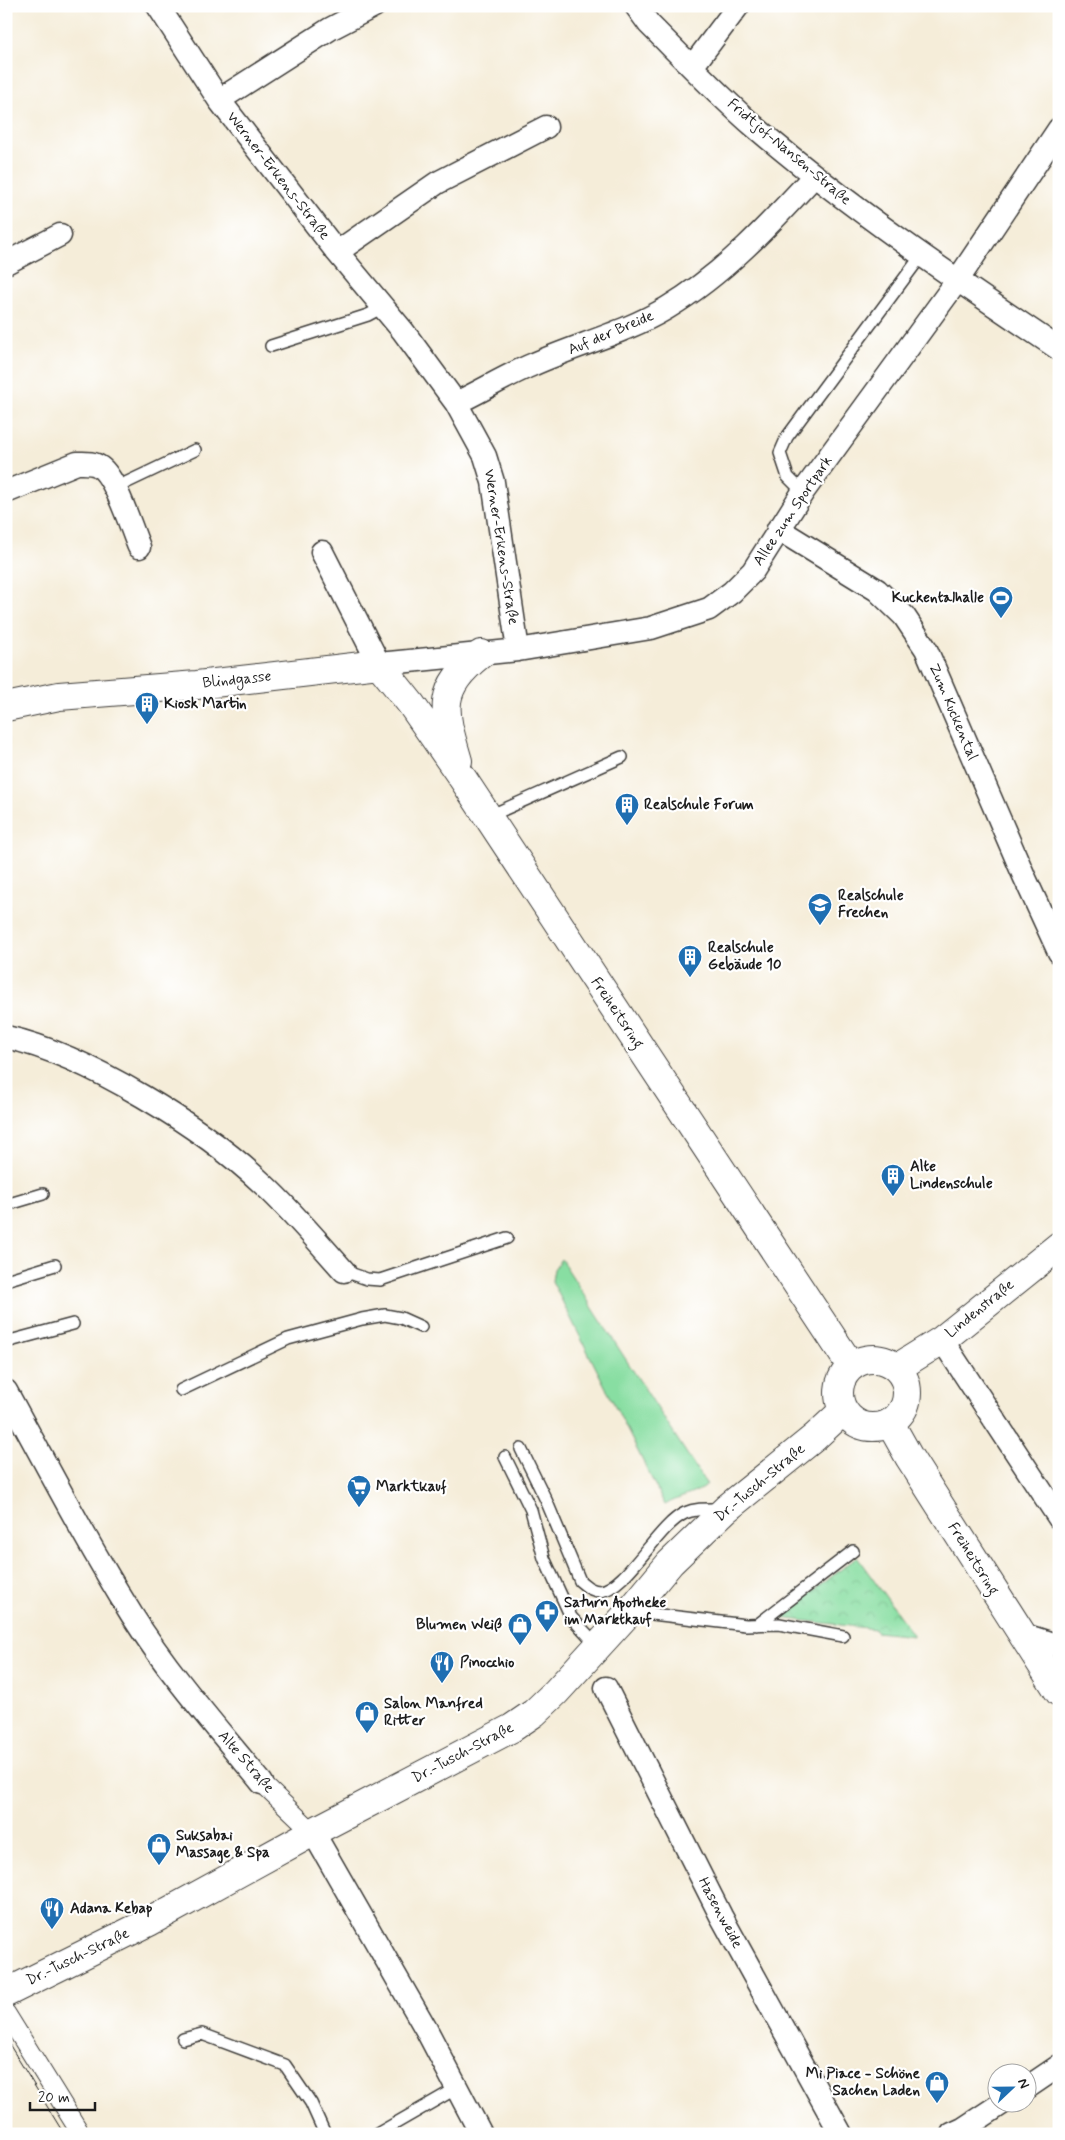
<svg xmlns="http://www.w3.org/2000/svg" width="1065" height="2140" font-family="Mynerve,sans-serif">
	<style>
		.grass { fill: #88dea2; stroke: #527d5f }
		.park { fill: url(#park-crowns); stroke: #527d5f }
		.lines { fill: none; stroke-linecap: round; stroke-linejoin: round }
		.service-casing { stroke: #3d3b38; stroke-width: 14 }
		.pedestrian-casing { stroke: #3d3b38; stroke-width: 20 }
		.minor-casing { stroke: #3d3b38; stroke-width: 25 }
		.tertiary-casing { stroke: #3d3b38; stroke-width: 30 }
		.secondary-casing { stroke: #3d3b38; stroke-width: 30 }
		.service { stroke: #fff; stroke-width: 11 }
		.pedestrian { stroke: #fff; stroke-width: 18 }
		.minor { stroke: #fff; stroke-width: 22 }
		.tertiary { stroke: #fff; stroke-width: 28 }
		.secondary { stroke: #fff; stroke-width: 28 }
		.tram { stroke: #1c1c1c; stroke-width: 1 }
		.labels { text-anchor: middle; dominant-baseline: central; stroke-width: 4.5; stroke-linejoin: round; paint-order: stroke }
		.street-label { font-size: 15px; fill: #1c1c1c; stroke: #fff }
		.poi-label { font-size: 15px; font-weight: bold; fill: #1c1c1c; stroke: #fff; text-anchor: start }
	</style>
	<defs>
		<pattern id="park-crowns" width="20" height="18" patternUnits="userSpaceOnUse" patternTransform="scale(1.25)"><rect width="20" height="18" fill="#88dea2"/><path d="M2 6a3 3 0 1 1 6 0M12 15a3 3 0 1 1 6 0" fill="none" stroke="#75be8b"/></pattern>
	</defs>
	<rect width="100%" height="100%" fill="#fff"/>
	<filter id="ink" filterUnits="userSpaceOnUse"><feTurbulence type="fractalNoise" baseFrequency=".02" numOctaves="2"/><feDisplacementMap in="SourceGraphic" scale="10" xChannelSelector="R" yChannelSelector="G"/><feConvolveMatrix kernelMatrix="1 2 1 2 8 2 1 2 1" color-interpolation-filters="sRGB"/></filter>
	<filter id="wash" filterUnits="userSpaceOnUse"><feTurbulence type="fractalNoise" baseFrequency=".0096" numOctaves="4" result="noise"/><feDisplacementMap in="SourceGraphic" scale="20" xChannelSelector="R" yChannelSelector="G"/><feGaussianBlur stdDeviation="1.12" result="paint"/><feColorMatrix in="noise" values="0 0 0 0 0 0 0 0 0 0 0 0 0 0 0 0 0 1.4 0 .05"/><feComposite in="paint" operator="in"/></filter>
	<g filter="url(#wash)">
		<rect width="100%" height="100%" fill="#f5edd9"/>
		<path class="grass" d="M561,1259l146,226c-13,10 -27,11 -42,20l-113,-224 2,-12z"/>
		<path class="park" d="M857,1557l57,79 -38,-4 -1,-3 -94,-11 1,-3z"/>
	</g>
	<g filter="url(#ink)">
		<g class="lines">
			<defs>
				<path id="service" d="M271,346l97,-31 15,-8
					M115,488l80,-38
					M803,492l-15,-15 -8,-24 7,-16 134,-181
					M487,817l135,-60
					M6,1205l37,-11
					M344,1271l23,8 13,1 127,-42
					M6,1280l49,-15
					M6,1342l67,-18
					M181,1390l107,-51 74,-20 23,-4 16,3 20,9
					M521,1449l25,51 34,81c6,5 11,10 20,10 26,-2 58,-66 85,-78 11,-5 23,-4 35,-4
					M505,1457l26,53 13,48 27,59 27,29
					M637,1603l15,11 94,11 33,-1 64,12
					M757,1625l96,-74
					M183,2039l19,-5 83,31 26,38 14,31
					M377,2134l80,-46"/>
				<path id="pedestrian" d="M262,1783l51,49
					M6,2013l75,121"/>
				<path id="minor" d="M158,6l61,94 118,152 66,79 53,72 29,53 8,26 25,168
					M636,6l13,18c35,35 69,71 106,103 96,82 200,152 304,222
					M692,67l46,-61
					M219,100l111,-71 44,-23
					M337,252l100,-69 109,-56
					M6,263l54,-28
					M456,403c26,-12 51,-28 78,-39 45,-20 91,-31 133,-56 57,-34 103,-84 147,-132
					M6,492l71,-29c7,0 17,-1 23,4 16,11 31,61 39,80
					M778,529l99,61 27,26 22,33 98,227 35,76
					M322,552l57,112 139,-14 133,-22 58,-19 23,-17 21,-21 50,-79 154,-211 102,-152
					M6,1037c81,18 198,91 258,148 29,27 54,57 80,86
					M942,1340l117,178
					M6,1391c41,75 81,152 126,224 38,60 85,113 130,168
					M1021,1634l38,12
					M606,1688l115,228 120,218
					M313,1832l113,197 55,105
					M1028,2087l31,-21
					M952,2134l11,-5 41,-27"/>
				<path id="tertiary" d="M897,1368l45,-28 117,-94
					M6,1993l143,-71 164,-90 199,-104 22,-15 22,-21 75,-82 39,-47 56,-54 89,-72 28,-26"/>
				<path id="secondary" d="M6,707l53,-11 138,-11 182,-21 32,40 52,75 388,587
					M458,761c-15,-51 -22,-71 23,-107
					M839 1393a34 34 0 1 1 68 0a34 34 0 1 1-68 0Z
					M890,1423l19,34 150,235"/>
			</defs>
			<use href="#service" class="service-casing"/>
			<use href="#pedestrian" class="pedestrian-casing"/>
			<use href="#minor" class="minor-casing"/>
			<use href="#tertiary" class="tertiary-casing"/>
			<use href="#secondary" class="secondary-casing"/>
			<use href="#service" class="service"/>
			<use href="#pedestrian" class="pedestrian"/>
			<use href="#minor" class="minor"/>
			<use href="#tertiary" class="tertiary"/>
			<use href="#secondary" class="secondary"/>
			<path class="tram" d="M6,2039l58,95"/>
		</g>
	</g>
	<defs>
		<symbol id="stadium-pin" viewBox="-11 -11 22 30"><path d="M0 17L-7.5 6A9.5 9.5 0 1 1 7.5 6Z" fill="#1f6fb2" stroke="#fff"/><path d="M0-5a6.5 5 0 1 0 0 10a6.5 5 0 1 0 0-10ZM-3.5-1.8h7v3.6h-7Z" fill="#fff"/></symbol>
		<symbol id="building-pin" viewBox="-11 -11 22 30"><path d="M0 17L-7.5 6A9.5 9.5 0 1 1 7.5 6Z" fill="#1f6fb2" stroke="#fff"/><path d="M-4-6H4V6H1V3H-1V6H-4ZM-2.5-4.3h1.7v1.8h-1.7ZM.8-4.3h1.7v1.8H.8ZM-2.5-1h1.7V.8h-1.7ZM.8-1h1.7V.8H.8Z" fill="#fff"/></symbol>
		<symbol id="school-pin" viewBox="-11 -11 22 30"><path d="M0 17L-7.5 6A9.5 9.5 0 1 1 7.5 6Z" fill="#1f6fb2" stroke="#fff"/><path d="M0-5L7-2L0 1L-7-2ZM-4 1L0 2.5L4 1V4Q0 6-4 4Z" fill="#fff"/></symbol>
		<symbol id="supermarket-pin" viewBox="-11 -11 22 30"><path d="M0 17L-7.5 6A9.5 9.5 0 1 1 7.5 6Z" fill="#1f6fb2" stroke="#fff"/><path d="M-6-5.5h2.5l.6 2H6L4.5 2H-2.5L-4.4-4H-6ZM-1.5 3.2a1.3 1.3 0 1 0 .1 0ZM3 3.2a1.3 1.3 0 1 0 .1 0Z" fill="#fff"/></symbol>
		<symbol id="pharmacy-pin" viewBox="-11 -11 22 30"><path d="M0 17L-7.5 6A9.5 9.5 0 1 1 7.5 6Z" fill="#1f6fb2" stroke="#fff"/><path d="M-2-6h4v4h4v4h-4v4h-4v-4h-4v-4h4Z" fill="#fff"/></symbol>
		<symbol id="shop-pin" viewBox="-11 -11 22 30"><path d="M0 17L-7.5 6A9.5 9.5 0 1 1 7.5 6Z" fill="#1f6fb2" stroke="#fff"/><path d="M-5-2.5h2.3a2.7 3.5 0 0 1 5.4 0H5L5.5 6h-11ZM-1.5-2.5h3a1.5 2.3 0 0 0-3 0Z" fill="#fff"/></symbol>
		<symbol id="restaurant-pin" viewBox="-11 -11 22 30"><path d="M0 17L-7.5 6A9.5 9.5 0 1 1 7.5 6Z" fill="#1f6fb2" stroke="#fff"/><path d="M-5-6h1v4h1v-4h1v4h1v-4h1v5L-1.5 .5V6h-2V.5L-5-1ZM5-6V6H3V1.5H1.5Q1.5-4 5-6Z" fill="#fff"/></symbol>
	</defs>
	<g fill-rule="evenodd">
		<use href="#stadium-pin" x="987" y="584" width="28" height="38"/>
		<use href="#building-pin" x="133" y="690" width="28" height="38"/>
		<use href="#building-pin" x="613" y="791" width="28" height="38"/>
		<use href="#school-pin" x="806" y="891" width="28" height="38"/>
		<use href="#building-pin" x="676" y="943" width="28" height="38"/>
		<use href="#building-pin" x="879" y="1162" width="28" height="38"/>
		<use href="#supermarket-pin" x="345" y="1473" width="28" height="38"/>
		<use href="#pharmacy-pin" x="533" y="1598" width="28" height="38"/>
		<use href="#shop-pin" x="506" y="1611" width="28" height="38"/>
		<use href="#restaurant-pin" x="428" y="1649" width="28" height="38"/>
		<use href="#shop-pin" x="353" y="1699" width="28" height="38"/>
		<use href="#shop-pin" x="145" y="1831" width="28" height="38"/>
		<use href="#restaurant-pin" x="38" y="1895" width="28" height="38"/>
		<use href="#shop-pin" x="923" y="2069" width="28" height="38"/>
	</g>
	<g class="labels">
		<g class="street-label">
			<text transform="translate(789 152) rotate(40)">Fridtjof-Nansen-Straße</text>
			<text transform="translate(278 176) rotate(52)">Werner-Erkens-Straße</text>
			<text transform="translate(611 333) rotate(-23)">Auf der Breide</text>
			<text transform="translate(793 511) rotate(-56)">Allee zum Sportpark</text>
			<text transform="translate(501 547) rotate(81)">Werner-Erkens-Straße</text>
			<text transform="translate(237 680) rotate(-6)">Blindgasse</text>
			<text transform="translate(953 712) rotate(67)">Zum Kuckental</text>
			<text transform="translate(617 1013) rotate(56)">Freiheitsring</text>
			<text transform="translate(980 1309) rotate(-39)">Lindenstraße</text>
			<text transform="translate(760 1483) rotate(-40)">Dr.-Tusch-Straße</text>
			<text transform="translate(973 1559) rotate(58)">Freiheitsring</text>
			<text transform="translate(463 1753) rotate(-28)">Dr.-Tusch-Straße</text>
			<text transform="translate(246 1762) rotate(49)">Alte Straße</text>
			<text transform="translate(720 1913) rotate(62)">Hasenweide</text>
			<text transform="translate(78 1957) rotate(-26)">Dr.-Tusch-Straße</text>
		</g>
		<g class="poi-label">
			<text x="984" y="598" text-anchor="end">Kuckentalhalle</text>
			<text x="164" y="704">Kiosk Martin</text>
			<text x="644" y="805">Realschule Forum</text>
			<text x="838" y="896">Realschule<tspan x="838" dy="17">Frechen</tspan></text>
			<text x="708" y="948">Realschule<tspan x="708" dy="17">Gebäude 10</tspan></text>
			<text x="910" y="1167">Alte<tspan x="910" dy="17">Lindenschule</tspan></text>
			<text x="376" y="1487">Marktkauf</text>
			<text x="564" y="1603">Saturn Apotheke<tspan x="564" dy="17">im Marktkauf</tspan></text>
			<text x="502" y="1625" text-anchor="end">Blumen Weiß</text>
			<text x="460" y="1663">Pinocchio</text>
			<text x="384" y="1704">Salon Manfred<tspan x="384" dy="17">Ritter</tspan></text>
			<text x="176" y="1836">Suksabai<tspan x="176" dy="17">Massage &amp; Spa</tspan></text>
			<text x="70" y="1909">Adana Kebap</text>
			<text x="920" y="2074" text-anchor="end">Mi Piace - Schöne<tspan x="920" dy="17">Sachen Laden</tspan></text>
		</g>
	</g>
	<rect width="1065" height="2140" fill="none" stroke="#fff" stroke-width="25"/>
	<g transform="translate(1012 2088) rotate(68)"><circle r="24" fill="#ffffff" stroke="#a4a4a4"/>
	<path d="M0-4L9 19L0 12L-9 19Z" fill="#1f6fb2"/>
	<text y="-8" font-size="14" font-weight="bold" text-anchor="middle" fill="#1c1c1c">N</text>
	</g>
	<path d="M30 2102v8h65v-8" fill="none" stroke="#1c1c1c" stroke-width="2.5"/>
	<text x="38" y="2102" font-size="15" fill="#1c1c1c" stroke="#ffffff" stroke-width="4" paint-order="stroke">20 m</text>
</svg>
